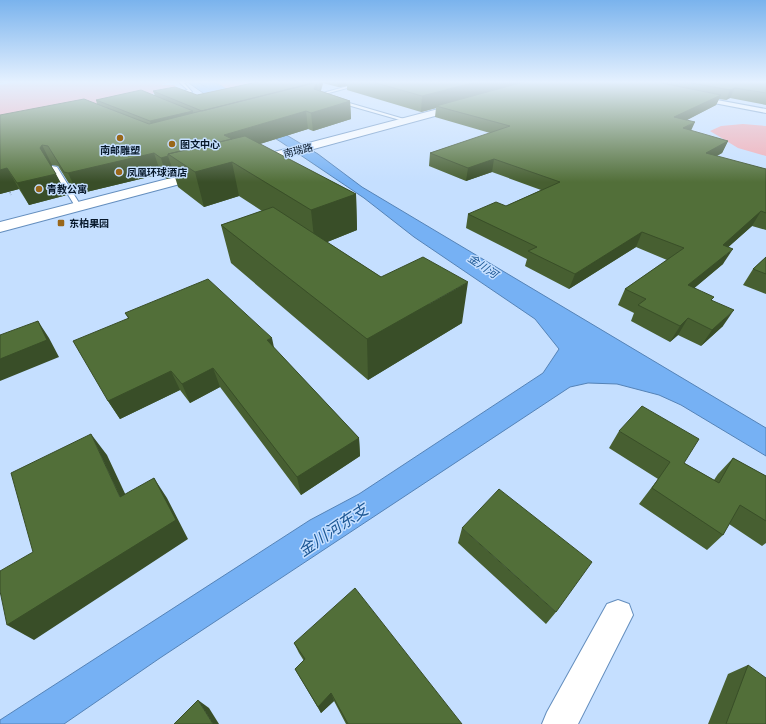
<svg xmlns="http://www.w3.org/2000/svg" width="766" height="724" font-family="'Public Sans','Noto Sans SC',sans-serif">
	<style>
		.green { fill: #f2aab2 }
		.water { fill: #76b1f4; stroke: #5583b7 }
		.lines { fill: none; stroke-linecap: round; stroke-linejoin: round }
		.river { fill: #76b1f4; fill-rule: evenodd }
		.lane-casing { stroke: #648ebe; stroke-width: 2 }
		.street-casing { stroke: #648ebe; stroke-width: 2 }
		.secondary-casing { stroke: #648ebe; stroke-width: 2 }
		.path-far1 { stroke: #859cb7; stroke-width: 1; stroke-dasharray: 1 1; stroke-linecap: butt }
		.path { stroke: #859cb7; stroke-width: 1.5; stroke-dasharray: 1 1.5; stroke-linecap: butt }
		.lane { fill: #fff; fill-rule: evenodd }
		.street { fill: #fff; fill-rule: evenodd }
		.secondary { fill: #fff; fill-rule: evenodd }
		.wall { fill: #475f31 }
		.shaded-wall { fill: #394e28 }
		.building { fill: #526f39; stroke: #394e28 }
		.poi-dot { fill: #99671a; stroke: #c5dfff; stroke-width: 1.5 }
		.labels { text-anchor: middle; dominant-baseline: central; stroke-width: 3; stroke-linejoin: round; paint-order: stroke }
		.far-poi-label { font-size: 10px; font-weight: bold; fill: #07182a; stroke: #c5dfff; text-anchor: start }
		.far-street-label { font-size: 10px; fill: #07182a; stroke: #c5dfff }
		.far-water-label { font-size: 11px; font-style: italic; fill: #1c5794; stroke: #c5dfff }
		.near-water-label { font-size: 16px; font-style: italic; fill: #1c5794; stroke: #c5dfff }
	</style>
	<rect width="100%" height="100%" fill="#c5dfff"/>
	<path class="green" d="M22,81h147l2,1 -10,3h14v4l-175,37v-41z
		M203,81h60l-12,29z
		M743,124l23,2v30l-28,-8 -28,-17 11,-5z"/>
	<path class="water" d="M186,81h10l19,11 103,62 44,33 404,241v28l-85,-51 -22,-10 -42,-11 -29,-1 -18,4 -410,271 -96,66h-64v-4l310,-200 49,-26 184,-121 16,-24 -24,-30 -121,-82 -50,-39 -83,-56 -68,-42z"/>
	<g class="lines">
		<path class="river" d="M198,81h17l54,36 3,4 -3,4 -6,1 -6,-1z"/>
		<defs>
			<path id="lane" d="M180,81h8l-4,2 8,9 -19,3v-2l15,-3 -8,-7z
				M366,81h7l-59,16 -2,-1z
				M337,100h2l72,21 -4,1 -70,-20z
				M52,166l5,1 24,39 -1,1 -5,-1 -24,-39z"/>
			<path id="street" d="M690,95l76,14v4l-73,-14h-3z
				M618,600l11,4 4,11 -55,109h-36l5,-12 60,-108z"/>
			<path id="secondary" d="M465,102l3,1v4l-217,59 -6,-4 2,-3z
				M206,169l4,1 2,3 -2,3 -210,56v-10z"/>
		</defs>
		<use href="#lane" class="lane-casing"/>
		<use href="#street" class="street-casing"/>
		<use href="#secondary" class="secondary-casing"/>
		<path class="path-far1" d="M211,81l18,9"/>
		<path class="path" d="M9,190l2,5"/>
		<use href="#lane" class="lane"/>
		<use href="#street" class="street"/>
		<use href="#secondary" class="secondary"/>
	</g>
	<path class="wall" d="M262,81h504v24l-36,-7 -4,2 -7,-1 -3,6 -30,15 5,11 37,10 -6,12 -6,3 50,13v61l-14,-4 -24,21 -5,17 -29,24 18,12 11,26 -22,20 -23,-11 -8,7 -39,-21 3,-8 -16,-8 7,-16 42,-29 -31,-13 -67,42 -44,-23 2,-7 -61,-31 2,-14 38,-8 35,-16 -49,-18 -26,9 -37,-15 1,-13 60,-20 -55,-16 1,-9 -15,4 -74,-22v-4l-9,1 -15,-4 -2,8 29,10 1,18 -38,12 -5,-2 -48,15 96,50 1,36 -30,12 54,35 81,46 -94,57 -137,-117 -10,-38 41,-14 -23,-15 -35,11 -26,-20 -3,-10 -8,2 -6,-5 -83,20 -3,-1 -17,-27 -6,-1 -1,1 16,29 -38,10 -10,-16 -19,5v-79l97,-11 -1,-4 59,-4 -2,-5 44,4z
		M766,257v37l-23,-9 10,-16z
		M125,313l149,35 85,90 1,18 -59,39 -81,-108 -30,16 -10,-13 -60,29 -12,-18 20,-83z
		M619,431l65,32 30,17 4,-6 15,-16 33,18v67l-4,3 -33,-22 -6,11 -16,15 -68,-46 19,-25 -49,-31z
		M462,528l94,84 -10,12 -88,-81z
		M294,643l168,81h-116l-12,-23 -13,12 -26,-44 9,-8 -5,-8z
		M748,665l18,59h-58l20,-50z"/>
	<path class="shaded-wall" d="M0,81h9l-9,2z
		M319,81h4v2l-3,9z
		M338,81h8l1,5 -9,1z
		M480,81h46l-90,25v2l-15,4 1,-16z
		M317,82l1,16 -4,-9z
		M735,88l-5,10 -4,2 4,-10z
		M721,95l-5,10 -46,24 4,-12z
		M350,101l1,18 -38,12 -2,-18z
		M193,111l3,15 -41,10 -5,-15z
		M306,111l2,18 -71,22 -5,11 7,34 -35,11 -9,-35 29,-37z
		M695,122l-5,11 -7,-5z
		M728,141l-6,12 -22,13 6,-13z
		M42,145l10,20 -2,3 -10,-20z
		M154,153l7,21 -83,20 -10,-21z
		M168,156l7,21 -8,2 -6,-21z
		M494,159l-2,13 -26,9 2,-13z
		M7,168l12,21 -19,5v-24z
		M56,174l11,21 -38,10 -12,-22z
		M356,194l1,36 -42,17 -4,-37z
		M761,211l-9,15 -38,34 9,-15z
		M642,232l-6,15 -67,42 6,-15z
		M733,249l-10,15 -44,37 9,-16z
		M468,282l-6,41 -94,57 -1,-41z
		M734,310l-11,16 -22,20 11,-16z
		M688,318l-10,17 -8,7 10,-16z
		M38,321l11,17 10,19 -59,24v-22z
		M272,338l4,19 -9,-17z
		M213,368l7,19 -30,16 -8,-19z
		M171,371l9,19 -60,29 -12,-18z
		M91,434l16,21 29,62 -16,-20z
		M359,438l1,18 -59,39 -4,-18z
		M154,478l13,20 21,41 -154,101 -27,-15z
		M331,693l3,8 -13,12 -3,-6z
		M198,700l11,8 10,16h-6z"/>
	<path class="building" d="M262,81h37l11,3 -108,27 -49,-20 22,-4 22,8z
		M369,81h111l-58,15z
		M527,81h125l69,14 -47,22 21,5 -12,6 45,13 -22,12 60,16v44l-5,-2 -38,34 10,4 -45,36 26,12 -3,3 23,10 -22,20 -24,-12 -8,8 -42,-21 8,-6 -21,-10 59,-41 -42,-16 -67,42 -47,-23 9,-4 -69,-33 28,-12 10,4 54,-24 -66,-23 -26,9 -38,-15 80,-27 -74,-20z
		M681,81h85v12l-31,-5 -5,2z
		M317,82l-3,7 36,12 -39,12 -5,-2 -82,24 8,4 -64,15v2l-7,2 -7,-5 -86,20 -4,-1 -16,-26 -6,-1 -2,3 16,26 -39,9 -10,-15 -7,2v-55l84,-16 65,25z
		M141,90l52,21 -43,10 -54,-21z
		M245,136l111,58 -45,16 -79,-48 -37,10 -27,-18z
		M273,207l108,70 42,-20 45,25 -101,57 -146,-114z
		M766,257v17l-13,-5z
		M208,279l64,59 -5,2 92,98 -62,39 -84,-109 -31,16 -11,-13 -63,30 -35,-60 56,-23 -4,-5z
		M38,321l9,19 -47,19v-24z
		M642,406l57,33 -15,24 35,20 14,-25 33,18v45l-26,-16 -17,30 -71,-47 18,-26 -51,-31z
		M91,434l29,63 34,-19 22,42 -169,105 -7,-34v-20l33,-19 -22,-79z
		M499,489l93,73 -36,50 -94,-84z
		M355,588l107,136h-114l-17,-31 -13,14 -23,-38 10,-10 -11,-16z
		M748,665l18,13v46h-40z
		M198,700l15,24h-39z"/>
	<linearGradient id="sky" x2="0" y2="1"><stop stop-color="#7ab3ed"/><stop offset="0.45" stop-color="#e5f1ff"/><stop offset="1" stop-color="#e5f1ff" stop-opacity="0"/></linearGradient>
	<rect width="766" height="182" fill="url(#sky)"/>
	<g class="poi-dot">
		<circle cx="120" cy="138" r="4"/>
		<circle cx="172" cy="144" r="4"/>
		<circle cx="119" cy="172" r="4"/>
		<circle cx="39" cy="189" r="4"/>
		<rect x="57" y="219" width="8" height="8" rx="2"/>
	</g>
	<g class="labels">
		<g class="far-poi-label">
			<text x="180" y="144">图文中心</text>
			<text x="120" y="150" text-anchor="middle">南邮雕塑</text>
			<text x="127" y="172">凤凰环球酒店</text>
			<text x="47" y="189">青教公寓</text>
			<text x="69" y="223">东柏果园</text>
		</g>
		<g class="far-street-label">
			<text transform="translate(298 150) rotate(-14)">南瑞路</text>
		</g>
		<g class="far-water-label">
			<text transform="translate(483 266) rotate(34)">金川河</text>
		</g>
		<g class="near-water-label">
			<text transform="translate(333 530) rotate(-34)">金川河东支</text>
		</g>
	</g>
</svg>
